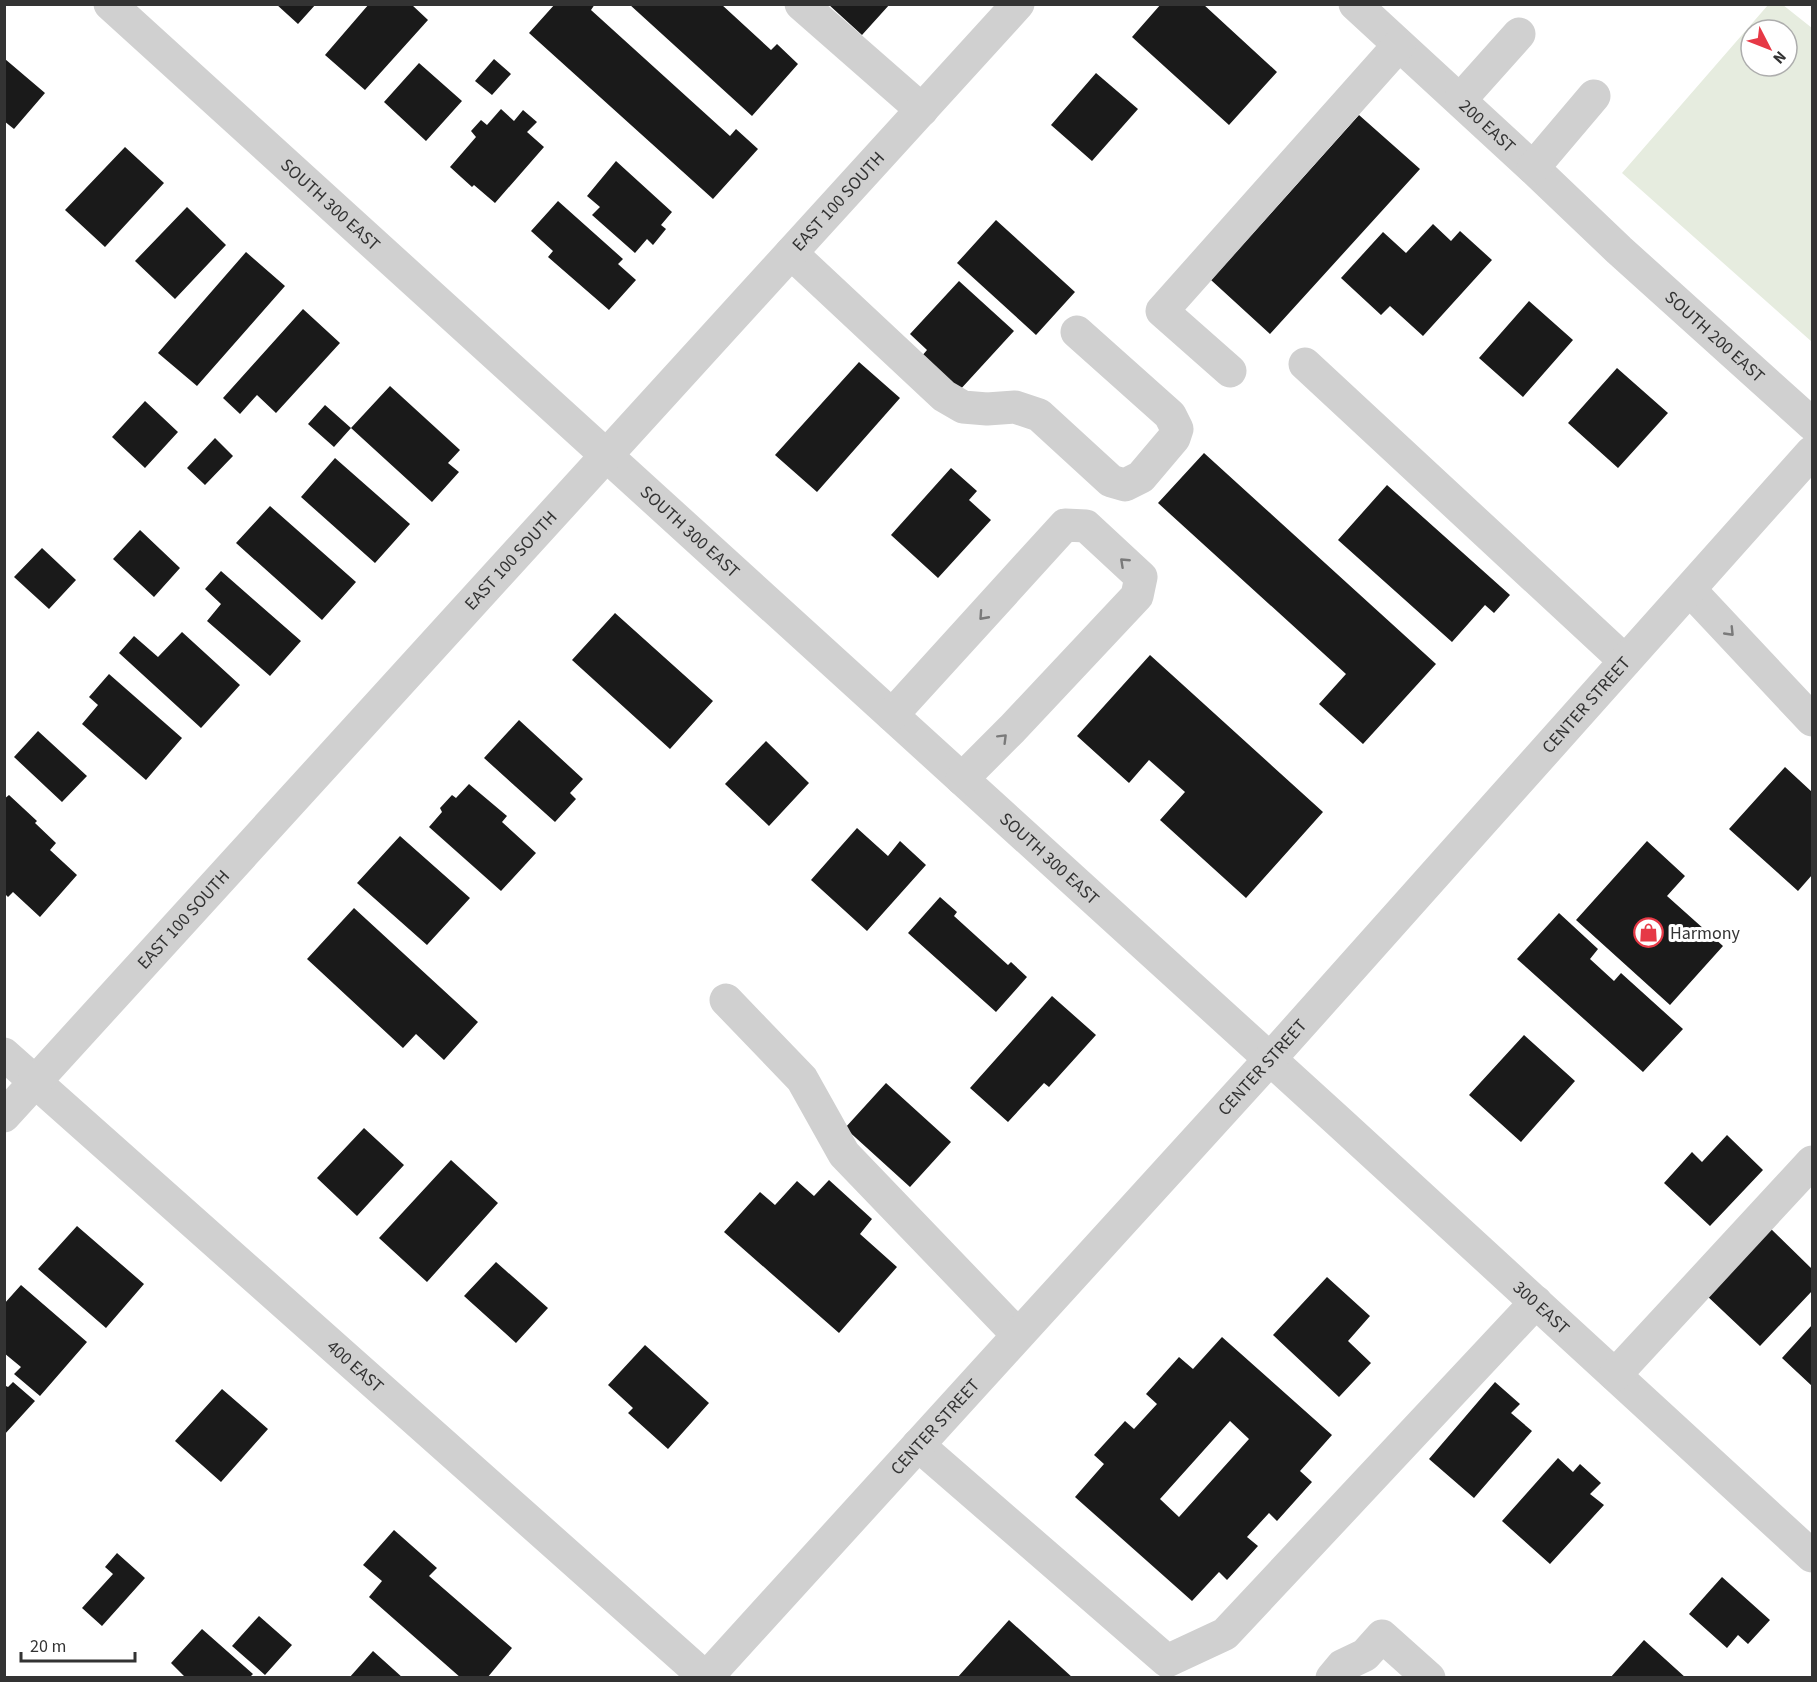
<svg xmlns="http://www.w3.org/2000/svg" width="1817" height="1682" font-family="'Source Sans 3',sans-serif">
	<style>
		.green { fill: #e6ecdf; fill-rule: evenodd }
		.building { fill: #1a1a1a; fill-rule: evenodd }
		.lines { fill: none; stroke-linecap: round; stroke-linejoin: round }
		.minor { stroke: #d0d0d0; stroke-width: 33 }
		.oneway { stroke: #7a7a7a }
		.labels { text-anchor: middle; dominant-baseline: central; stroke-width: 6; stroke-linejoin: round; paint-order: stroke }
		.street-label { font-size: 18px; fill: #333; stroke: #fff }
		.poi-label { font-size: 18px; fill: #333; stroke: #fff; text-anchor: start }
	</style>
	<rect width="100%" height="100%" fill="#fff"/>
	<path class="green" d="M1768,5h15l29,23v314l-190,-169zM1751,30h36v36h-36z"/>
	<path class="building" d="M276,4h40l-18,20z
		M369,4h42l17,16 -63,70 -40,-35z
		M555,4h40l-4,6 139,126 6,-7 22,20 -45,50 -184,-166z
		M629,4h92l50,46 6,-6 21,20 -46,52z
		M828,4h62l-28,31z
		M1161,4h42l74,68 -48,53 -97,-88z
		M5,59l40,34 -31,36 -10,-8z
		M494,59l17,15 -19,21 -17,-14z
		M419,63l43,38 -36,40 -42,-39z
		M1096,73l42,36 -46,52 -41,-36z
		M501,109l13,12 9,-11 14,12 -10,10 17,15 -49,56 -21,-18 -2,2 -22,-20 26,-30 -5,-6 10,-11 6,5z
		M1359,115l61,54 -150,165 -59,-54z
		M125,147l39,36 -59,64 -40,-37z
		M616,161l56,51 -11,13 5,4 -13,16 -6,-6 -12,14 -43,-38 8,-8 -13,-11z
		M558,201l65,58 -5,5 18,16 -27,30 -61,-53 5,-6 -22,-20z
		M187,207l39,38 -51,54 -40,-38z
		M996,220l79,72 -39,43 -79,-72z
		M1433,224l18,17 9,-10 32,29 -69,76 -33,-30 -9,9 -40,-37 42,-46 23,21z
		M246,252l39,34 -88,100 -39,-33z
		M959,281l55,50 -56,61 -37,-35 6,-7 -17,-16z
		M1529,301l44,39 -50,57 -44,-39z
		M303,309l37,34 -64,70 -19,-18 -17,19 -17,-16z
		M859,362l41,36 -83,94 -42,-37z
		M1617,368l51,45 -50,55 -50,-45z
		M390,386l70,64 -12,13 11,9 -27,30 -81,-74z
		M145,401l33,31 -33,36 -33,-31z
		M325,405l26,23 -17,19 -26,-23z
		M215,438l18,18 -28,29 -18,-17z
		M1204,453l232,211 -73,80 -44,-40 27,-30 -188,-171z
		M335,458l75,66 -35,39 -74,-66z
		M951,468l26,23 -8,9 22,20 -53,58 -47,-43z
		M1387,485l123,110 -16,18 -9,-8 -33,37 -114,-102z
		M270,506l86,76 -34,38 -86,-77z
		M140,530l40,38 -26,29 -41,-38z
		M42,548l34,32 -27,29 -35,-32z
		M221,571l80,70 -31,35 -63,-55 14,-17 -16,-15z
		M615,613l98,88 -43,48 -98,-89z
		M182,632l58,53 -39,43 -82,-75 15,-17 24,21z
		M1150,655l173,157 -77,86 -86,-78 25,-28 -36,-32 -20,23 -52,-47z
		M109,674l73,64 -36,42 -64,-56 16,-19 -9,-8z
		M519,720l64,59 -13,14 6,6 -21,23 -71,-64z
		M38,731l49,45 -25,26 -48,-45z
		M766,741l43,42 -40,43 -44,-42z
		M1785,767l27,25v83l-14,16 -69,-62z
		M469,784l38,32 -5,6 34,31 -35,38 -72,-64 13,-15 -2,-4 12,-13 4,3z
		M9,795l28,26 -2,2 21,20 -6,7 27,25 -37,42 -27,-25 -5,5 -4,-4v-94z
		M857,828l31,28 12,-15 26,24 -59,66 -56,-51z
		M400,836l70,62 -43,47 -70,-62z
		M1647,841l38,35 -18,20 56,50 -53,59 -94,-85z
		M940,897l17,15 -3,4 54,49 3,-3 16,15 -31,35 -88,-79z
		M354,908l124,114 -34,38 -28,-26 -13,14 -96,-89z
		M1559,913l39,36 -8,10 24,22 7,-8 62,56 -40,43 -126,-113z
		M1052,996l44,39 -47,52 -5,-4 -36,39 -38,-34z
		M1524,1035l51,46 -54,61 -52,-47z
		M886,1083l65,59 -41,45 -65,-59z
		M364,1128l40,37 -47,51 -40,-38z
		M1727,1135l36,35 -53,56 -46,-43 28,-31 10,10z
		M451,1160l47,43 -71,79 -48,-44z
		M829,1180l43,39 -12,15 37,33 -58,66 -115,-101 36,-40 15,13 22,-24 17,15z
		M77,1226l67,58 -38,44 -68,-59z
		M1769,1227l43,42v22l-52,55 -55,-52z
		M496,1262l52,46 -32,35 -52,-47z
		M1327,1277l43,39 -22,25 23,22 -32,34 -66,-62z
		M21,1285l66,57 -47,54 -26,-22 7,-7 -17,-14v-49z
		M1812,1325v61l-30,-28z
		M1222,1337l110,98 -32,36 12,11 -35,39 -8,-8 -22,24 11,9 -31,34 -8,-8 -27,29 -117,-104 29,-33 -10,-9 31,-34 9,8 23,-25 -11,-10 33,-37 14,12zM1230,1421l19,18 -70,78 -19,-18z
		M645,1345l64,58 -41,46 -40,-36 5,-5 -25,-23z
		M13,1382l22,19 -31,34v-50l4,2z
		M1495,1382l25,22 -9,9 21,18 -58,67 -45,-39z
		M222,1389l46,40 -47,53 -46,-41z
		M1558,1458l15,14 7,-8 21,19 -11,11 14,11 -54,59 -48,-43z
		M394,1530l43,38 -8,8 83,72 -25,30h-26l-92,-81 13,-16 -19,-16z
		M117,1553l28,25 -43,48 -20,-18 31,-34 -8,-7z
		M1722,1577l48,43 -22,24 -10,-9 -11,13 -38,-34z
		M259,1616l33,29 -27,30 -33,-29z
		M1009,1620l64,58h-116z
		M202,1629l51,45 -4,4h-63l-15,-15z
		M1644,1640l42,38h-76z
		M373,1651l30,27h-54z"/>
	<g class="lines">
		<g class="minor">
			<path id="s1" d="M110,4l1227,1116 475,436"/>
			<path d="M801,4l121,106"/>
			<path id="s2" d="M1355,4l178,164 86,82 193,174"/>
			<path d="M1460,100l59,-66"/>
			<path d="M1533,168l61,-72"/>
			<path d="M791,253l153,143 19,11 24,2 28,-2 24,8 72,66 14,4 16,-8 33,-39 3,-9 -7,-14 -93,-83"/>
			<path d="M1305,364l320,297"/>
			<path d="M1230,371l-68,-60 237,-266"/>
			<path d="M1690,590l122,130"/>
			<path d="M892,715l173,-190 21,1 55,51 -4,19 -125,133 -50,50"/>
			<path d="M726,1000l76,79 42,75 174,181"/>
			<path id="s3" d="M4,1054l702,624"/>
			<path id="s4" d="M4,1116l1014,-1112"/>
			<path d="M1615,1375l197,-213"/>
			<path d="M918,1445l249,216 58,-27 311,-332"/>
			<path id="s5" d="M706,1678l564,-619 542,-607"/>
			<path d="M1332,1678l10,-12 23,-11 17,-19 47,42"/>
		</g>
	</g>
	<defs><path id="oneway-chevron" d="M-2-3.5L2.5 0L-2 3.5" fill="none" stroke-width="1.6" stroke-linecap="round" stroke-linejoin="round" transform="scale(1.5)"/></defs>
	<g class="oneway">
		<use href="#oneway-chevron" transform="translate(1124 562) rotate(-137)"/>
		<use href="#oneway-chevron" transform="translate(983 616) rotate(132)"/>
		<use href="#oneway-chevron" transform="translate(1730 632) rotate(46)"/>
		<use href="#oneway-chevron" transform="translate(1003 738) rotate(-45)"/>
	</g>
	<defs>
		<symbol id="shop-ring" viewBox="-11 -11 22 22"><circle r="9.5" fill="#fff" stroke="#e63946" stroke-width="1.5"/><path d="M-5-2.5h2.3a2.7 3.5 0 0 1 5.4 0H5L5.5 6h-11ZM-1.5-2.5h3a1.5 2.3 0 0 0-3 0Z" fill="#e63946"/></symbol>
	</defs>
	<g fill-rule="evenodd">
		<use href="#shop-ring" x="1632" y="916" width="33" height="33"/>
	</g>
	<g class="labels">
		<g class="street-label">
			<text stroke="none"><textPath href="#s2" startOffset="180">200 EAST</textPath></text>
			<text stroke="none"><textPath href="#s4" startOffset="1238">EAST 100 SOUTH</textPath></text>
			<text stroke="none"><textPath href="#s1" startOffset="298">SOUTH 300 EAST</textPath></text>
			<text stroke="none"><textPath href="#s2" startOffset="490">SOUTH 200 EAST</textPath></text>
			<text stroke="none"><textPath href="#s1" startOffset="784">SOUTH 300 EAST</textPath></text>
			<text stroke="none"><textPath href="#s4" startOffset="752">EAST 100 SOUTH</textPath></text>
			<text stroke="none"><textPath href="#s5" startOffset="1312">CENTER STREET</textPath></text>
			<text stroke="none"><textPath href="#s1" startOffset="1270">SOUTH 300 EAST</textPath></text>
			<text stroke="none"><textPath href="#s4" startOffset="266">EAST 100 SOUTH</textPath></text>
			<text stroke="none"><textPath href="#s5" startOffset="826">CENTER STREET</textPath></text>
			<text stroke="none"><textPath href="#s1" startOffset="1936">300 EAST</textPath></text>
			<text stroke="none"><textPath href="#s3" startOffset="470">400 EAST</textPath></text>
			<text stroke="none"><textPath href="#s5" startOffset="340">CENTER STREET</textPath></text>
		</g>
		<g class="poi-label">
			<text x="1670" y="933">Harmony</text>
		</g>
	</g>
	<rect width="1817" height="1682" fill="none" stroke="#333333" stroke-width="12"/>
	<g transform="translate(1769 48) rotate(132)"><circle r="28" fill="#ffffff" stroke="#adadad" stroke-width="1.5"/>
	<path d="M0-4.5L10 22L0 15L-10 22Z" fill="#e63946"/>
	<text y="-9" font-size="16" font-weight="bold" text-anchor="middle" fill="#333333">N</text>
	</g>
	<path d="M21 1652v9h114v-9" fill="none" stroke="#333333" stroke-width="3"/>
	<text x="30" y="1652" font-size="18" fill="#333333" stroke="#ffffff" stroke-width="4.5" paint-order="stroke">20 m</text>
</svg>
